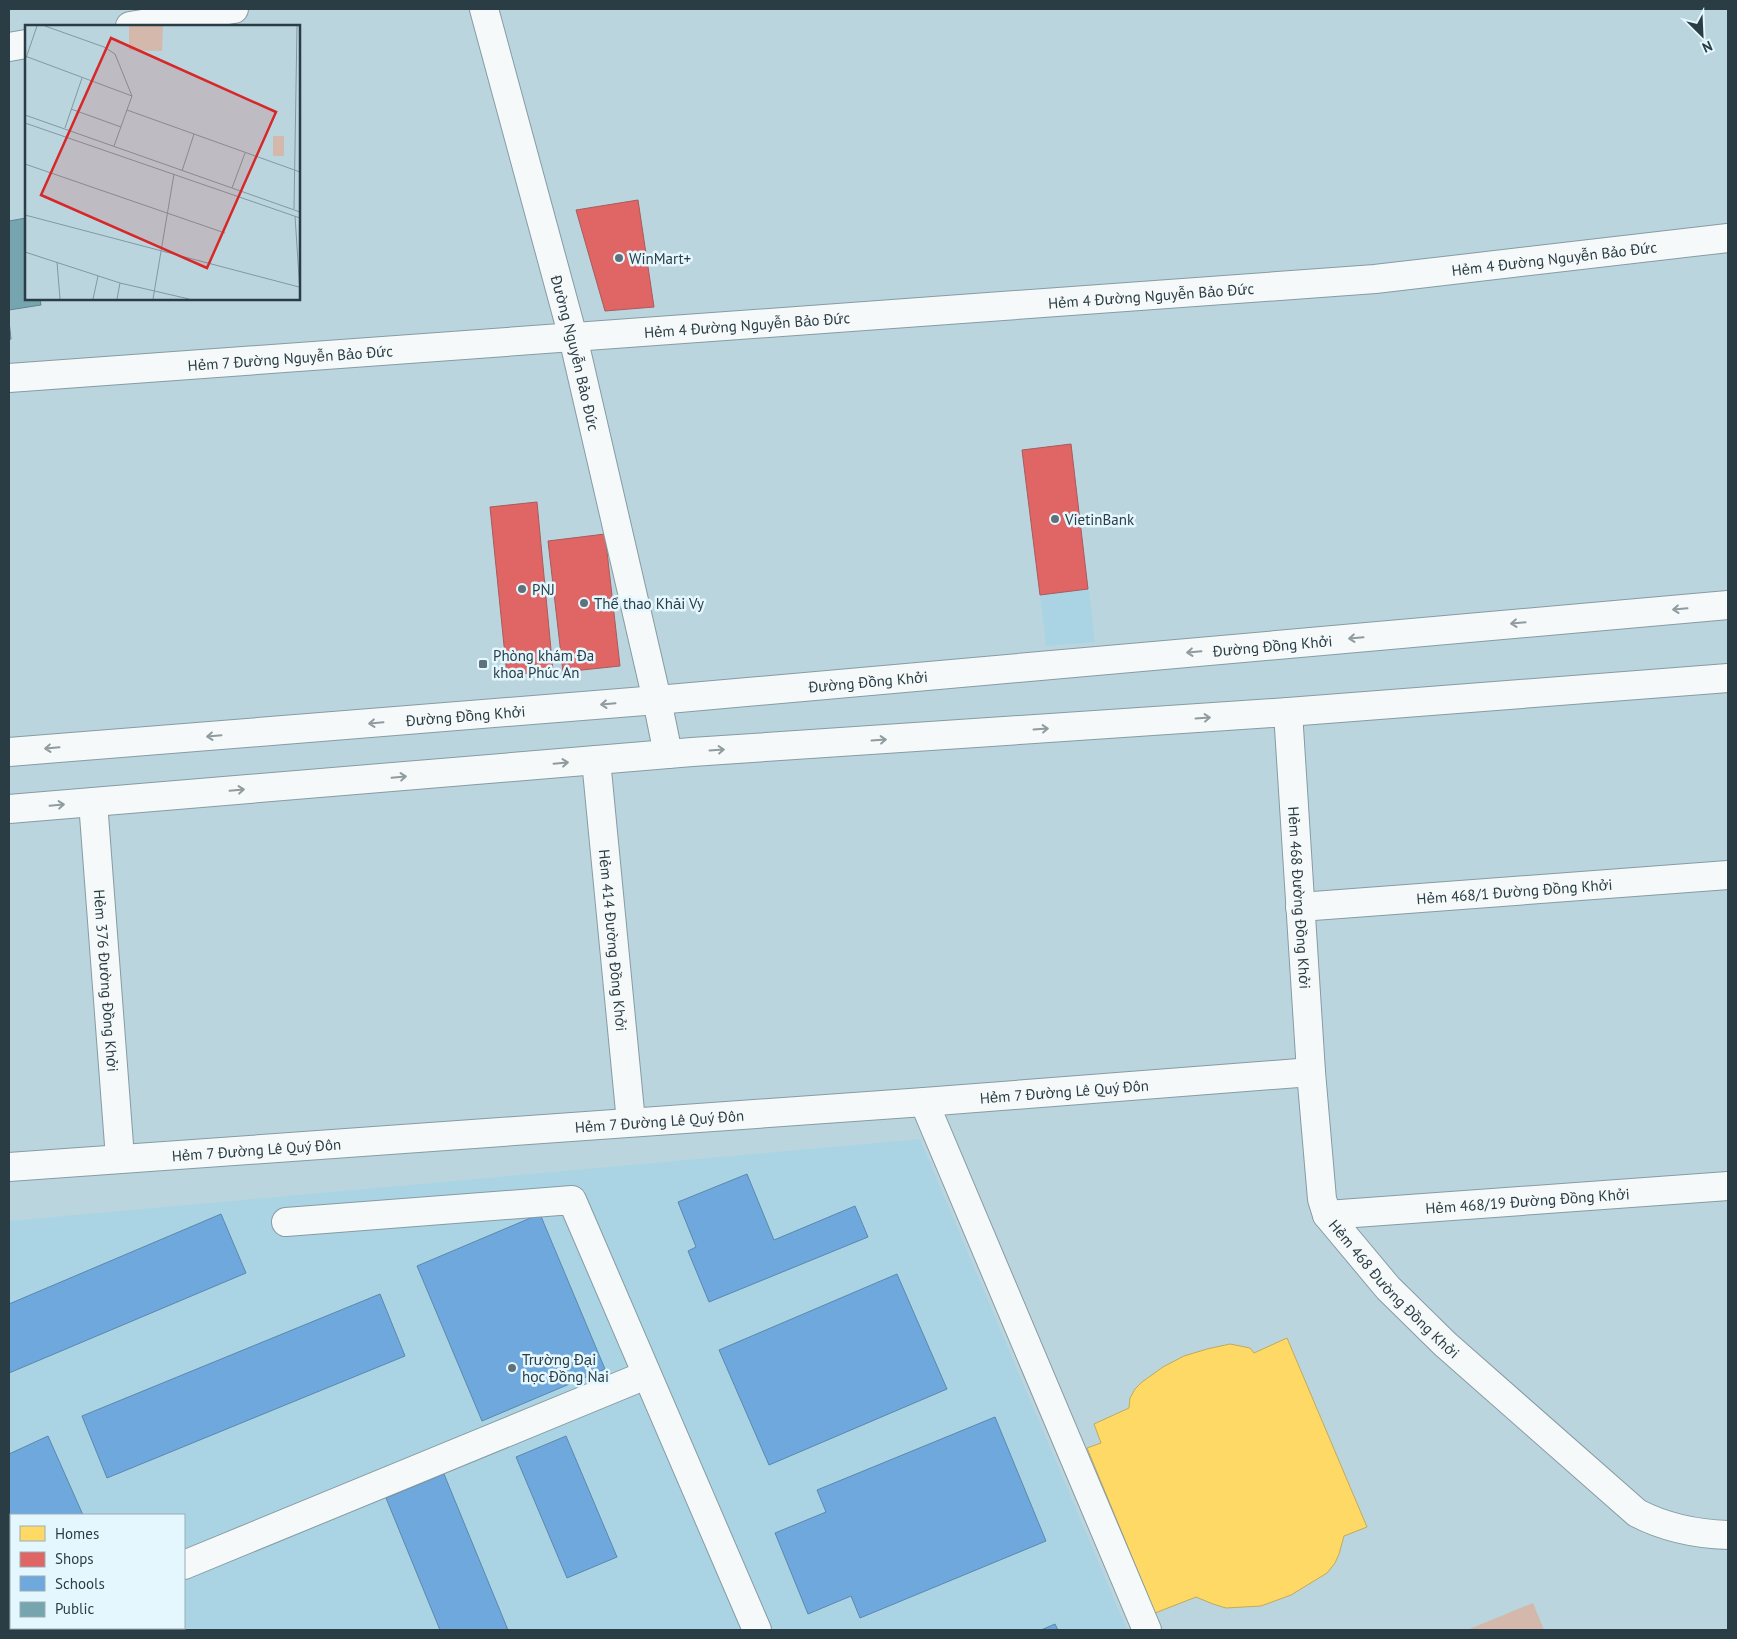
<svg xmlns="http://www.w3.org/2000/svg" width="1737" height="1639" font-family="'PT Sans',sans-serif">
	<style>
		.built { fill: #aad4e4; fill-rule: evenodd }
		.green { fill: #d4b8ab }
		.homes { fill: #ffd966; stroke: #bfaa5c }
		.shops { fill: #e06666; stroke: #a95a5c }
		.schools { fill: #6fa8dc; stroke: #5a88ae }
		.public { fill: #76a5af; stroke: #5f868f }
		.lines { fill: none; stroke-linecap: round; stroke-linejoin: round }
		.minor-casing { stroke: #879ba3; stroke-width: 30 }
		.major-casing { stroke: #879ba3; stroke-width: 30 }
		.minor { stroke: #f5f9fa; stroke-width: 28 }
		.major { stroke: #f5f9fa; stroke-width: 28 }
		.oneway { stroke: #909b9f }
		.poi-dot { fill: #5d727a; stroke: #e5f7fe; stroke-width: 2 }
		.labels { text-anchor: middle; dominant-baseline: central; stroke-width: 5; stroke-linejoin: round; paint-order: stroke }
		.poi-label { font-size: 15px; fill: #2a3d44; stroke: #e5f7fe; text-anchor: start }
		.street-label { font-size: 15px; fill: #2a3d44; stroke: #e5f7fe }
		.inset-road { fill: none; stroke: #8198a0; stroke-width: 1 }
		.view { fill: #d62828; fill-opacity: 0.15; stroke: #d62828; stroke-width: 2.5 }
		.inset-edge { fill: none; stroke: #2a3d44; stroke-width: 2.5 }
	</style>
	<rect width="100%" height="100%" fill="#bbd5de"/>
	<path class="built" d="M1071,444l24,198 -49,4 -24,-196z
		M920,1139l207,491h-1118v-409zM11,1515h173v113h-173z"/>
	<path class="green" d="M1533,1603l11,27h-77z"/>
	<path class="homes" d="M1287,1338l80,189 -23,9 -5,18 -4,9 -8,10 -36,22 -30,11 -35,2 -13,-4 -17,-7 -41,16 -68,-165 14,-5 -7,-19 35,-16 1,-10 5,-9 7,-7 21,-15 21,-11 23,-7 23,-5 20,4 4,5z"/>
	<path class="shops" d="M638,200l16,107 -49,4 -29,-101z
		M1071,444l17,145 -48,6 -18,-145z
		M537,502l16,169 -46,4 -17,-168z
		M605,534l15,132 -57,6 -15,-131z"/>
	<path class="schools" d="M747,1174l27,66 81,-34 13,31 -159,65 -21,-51 8,-4 -18,-45z
		M221,1214l25,59 -237,100v-69z
		M540,1214l65,155 -123,52 -65,-155z
		M897,1274l50,115 -178,76 -50,-115z
		M380,1294l25,62 -298,122 -25,-62z
		M995,1417l51,124 -186,77 -9,-22 -43,18 -33,-81 51,-21 -9,-22z
		M48,1436l35,79h-72v82l-2,1v-144z
		M566,1436l51,121 -50,21 -51,-121z
		M444,1474l64,156h-68l-54,-132z
		M1055,1624l3,6h-17z"/>
	<path class="public" d="M26,218v81h14l1,6 -32,5v-89z
		M9,321l2,18 -2,1z"/>
	<g class="lines">
		<defs>
			<g id="minor">
				<path id="s1" d="M484,9l89,328 84,363"/>
				<path d="M130,26l104,-17"/>
				<path d="M9,47l17,-3"/>
				<path id="s2" d="M9,378l1366,-99 353,-41"/>
				<path id="s3" d="M1288,712l23,360 11,127 5,16 61,73 57,56 192,169c29,15 59,21 91,22"/>
				<path id="s4" d="M596,760l35,362"/>
				<path id="s5" d="M93,802l27,356"/>
				<path id="s6" d="M1300,907l428,-32"/>
				<path d="M924,1102l223,528"/>
				<path id="s7" d="M9,1167l915,-65 387,-30"/>
				<path id="s8" d="M1327,1215l401,-29"/>
				<path d="M286,1222l286,-22 185,430"/>
				<path d="M184,1565l462,-190"/>
				<path d="M77,1628l1,2"/>
			</g>
			<g id="major">
				<path d="M657,700l11,54"/>
				<path id="s9" d="M9,752l648,-52 1071,-95"/>
				<path d="M9,809l683,-57 596,-40 440,-34"/>
			</g>
		</defs>
		<use href="#minor" class="minor-casing"/>
		<use href="#major" class="major-casing"/>
		<use href="#minor" class="minor"/>
		<use href="#major" class="major"/>
	</g>
	<defs><path id="oneway-shaft" d="M-6 0H5M1.5-3L5.5 0L1.5 3" fill="none" stroke-width="1.6" stroke-linecap="round" stroke-linejoin="round" transform="scale(1.25)"/></defs>
	<g class="oneway">
		<use href="#oneway-shaft" transform="translate(1680 609) rotate(175)"/>
		<use href="#oneway-shaft" transform="translate(1518 623) rotate(175)"/>
		<use href="#oneway-shaft" transform="translate(1356 638) rotate(175)"/>
		<use href="#oneway-shaft" transform="translate(1194 652) rotate(175)"/>
		<use href="#oneway-shaft" transform="translate(608 704) rotate(175)"/>
		<use href="#oneway-shaft" transform="translate(1203 718) rotate(-4)"/>
		<use href="#oneway-shaft" transform="translate(376 723) rotate(175)"/>
		<use href="#oneway-shaft" transform="translate(1041 729) rotate(-4)"/>
		<use href="#oneway-shaft" transform="translate(214 736) rotate(175)"/>
		<use href="#oneway-shaft" transform="translate(879 740) rotate(-4)"/>
		<use href="#oneway-shaft" transform="translate(52 748) rotate(175)"/>
		<use href="#oneway-shaft" transform="translate(717 750) rotate(-4)"/>
		<use href="#oneway-shaft" transform="translate(561 763) rotate(-5)"/>
		<use href="#oneway-shaft" transform="translate(399 777) rotate(-5)"/>
		<use href="#oneway-shaft" transform="translate(237 790) rotate(-5)"/>
		<use href="#oneway-shaft" transform="translate(57 805) rotate(-5)"/>
	</g>
	<g class="poi-dot">
		<circle cx="619" cy="258" r="5"/>
		<circle cx="1055" cy="519" r="5"/>
		<circle cx="522" cy="589" r="5"/>
		<circle cx="584" cy="603" r="5"/>
		<rect x="478" y="659" width="10" height="10" rx="2.5"/>
		<circle cx="512" cy="1368" r="5"/>
	</g>
	<g class="labels">
		<g class="poi-label">
			<text x="629" y="258">WinMart+</text>
			<text x="1065" y="519">VietinBank</text>
			<text x="532" y="589">PNJ</text>
			<text x="594" y="603">Thể thao Khải Vy</text>
			<text x="493" y="655">Phòng khám Đa<tspan x="493" dy="17">khoa Phúc An</tspan></text>
			<text x="522" y="1359">Trường Đại<tspan x="522" dy="17">học Đồng Nai</tspan></text>
		</g>
		<g class="street-label">
			<text stroke="none"><textPath href="#s2" startOffset="1550">Hẻm 4 Đường Nguyễn Bảo Đức</textPath></text>
			<text stroke="none"><textPath href="#s2" startOffset="1145">Hẻm 4 Đường Nguyễn Bảo Đức</textPath></text>
			<text stroke="none"><textPath href="#s2" startOffset="740">Hẻm 4 Đường Nguyễn Bảo Đức</textPath></text>
			<text stroke="none"><textPath href="#s1" startOffset="356">Đường Nguyễn Bảo Đức</textPath></text>
			<text stroke="none"><textPath href="#s2" startOffset="282">Hẻm 7 Đường Nguyễn Bảo Đức</textPath></text>
			<text stroke="none"><textPath href="#s9" startOffset="1268">Đường Đồng Khởi</textPath></text>
			<text stroke="none"><textPath href="#s9" startOffset="862">Đường Đồng Khởi</textPath></text>
			<text stroke="none"><textPath href="#s9" startOffset="458">Đường Đồng Khởi</textPath></text>
			<text stroke="none"><textPath href="#s6" startOffset="215">Hẻm 468/1 Đường Đồng Khởi</textPath></text>
			<text stroke="none"><textPath href="#s3" startOffset="186">Hẻm 468 Đường Đồng Khởi</textPath></text>
			<text stroke="none"><textPath href="#s4" startOffset="181">Hẻm 414 Đường Đồng Khởi</textPath></text>
			<text stroke="none"><textPath href="#s5" startOffset="179">Hẻm 376 Đường Đồng Khởi</textPath></text>
			<text stroke="none"><textPath href="#s7" startOffset="1058">Hẻm 7 Đường Lê Quý Đôn</textPath></text>
			<text stroke="none"><textPath href="#s7" startOffset="652">Hẻm 7 Đường Lê Quý Đôn</textPath></text>
			<text stroke="none"><textPath href="#s7" startOffset="248">Hẻm 7 Đường Lê Quý Đôn</textPath></text>
			<text stroke="none"><textPath href="#s8" startOffset="201">Hẻm 468/19 Đường Đồng Khởi</textPath></text>
			<text stroke="none"><textPath href="#s3" startOffset="605">Hẻm 468 Đường Đồng Khởi</textPath></text>
		</g>
	</g>
	<g transform="translate(25 25)">
		<rect width="275" height="275" fill="#bbd5de"/>
		<path d="M104,1h34l-1,25 -33,-1zM248,111h11v20h-11z" fill="#d4b8ab"/>
		<path class="inset-road" d="M20,1l59,21 11,7 17,42 -18,50M0,31l107,40M1,33l11,-32M46,84l50,18M102,85l173,62M0,90l275,97M0,98l275,95M40,103l17,-50M0,139l200,69M157,146l12,-37M207,163l13,-35M269,184l3,-183M0,190l274,72M270,191l5,76M0,227l95,31 69,16M32,237l3,37M68,274l5,-23M92,274l3,-16M128,274l21,-125"/>
		<path class="view" d="M86,13l165,74 -69,156 -166,-73z"/>
		<rect width="275" height="275" class="inset-edge"/>
	</g>
	<rect width="1737" height="1639" fill="none" stroke="#2a3d44" stroke-width="20"/>
	<rect x="10" y="1514" width="175" height="115" fill="#e5f7fe" stroke="#9aadb4"/>
	<rect x="20" y="1526" width="25" height="15" fill="#ffd966" stroke="#9aadb4"/>
	<text x="55" y="1539" font-size="15" fill="#2a3d44">Homes</text>
	<rect x="20" y="1552" width="25" height="15" fill="#e06666" stroke="#9aadb4"/>
	<text x="55" y="1564" font-size="15" fill="#2a3d44">Shops</text>
	<rect x="20" y="1576" width="25" height="15" fill="#6fa8dc" stroke="#9aadb4"/>
	<text x="55" y="1589" font-size="15" fill="#2a3d44">Schools</text>
	<rect x="20" y="1602" width="25" height="15" fill="#76a5af" stroke="#9aadb4"/>
	<text x="55" y="1614" font-size="15" fill="#2a3d44">Public</text>
	<g transform="translate(1702 35) rotate(156)" stroke="#e5f7fe" stroke-width="4" paint-order="stroke">
	<path d="M0-4L9 19L0 12L-9 19Z" fill="#2a3d44"/>
	<text y="-8" font-size="14" font-weight="bold" text-anchor="middle" fill="#2a3d44">N</text>
	</g>
</svg>
